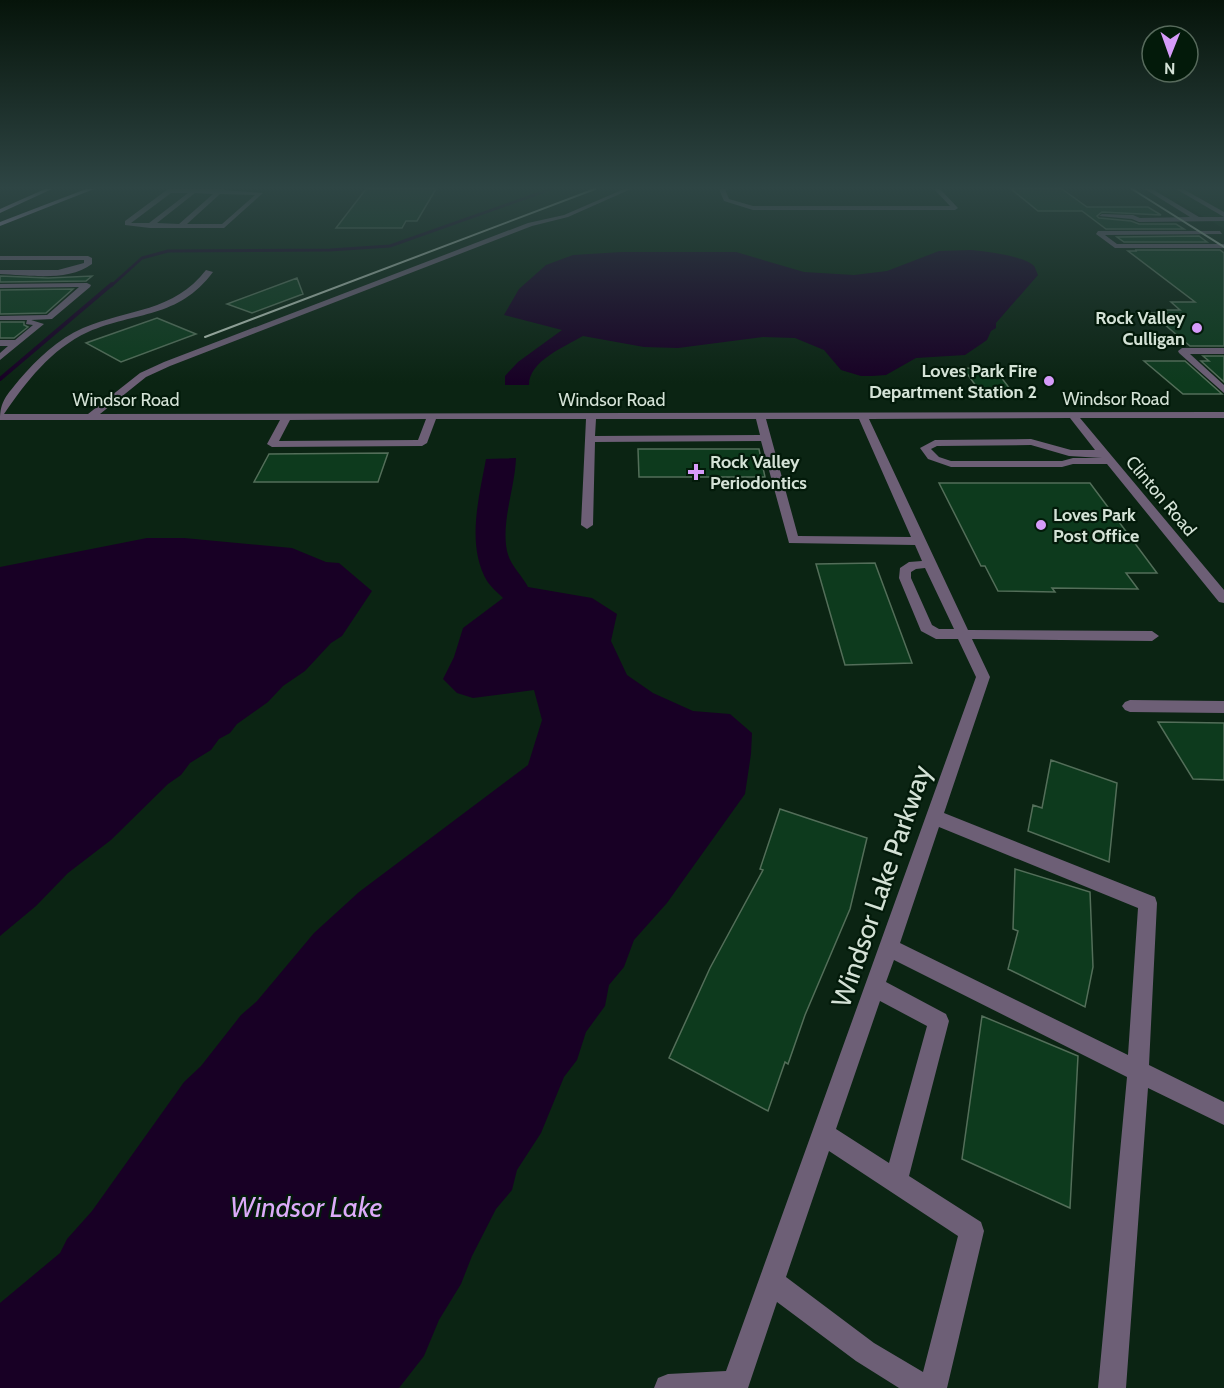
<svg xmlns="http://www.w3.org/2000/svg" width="1224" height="1388" font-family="Cabin,sans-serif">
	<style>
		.built { fill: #0e2e19 }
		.water { fill: #180025 }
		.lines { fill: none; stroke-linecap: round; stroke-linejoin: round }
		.stream-far1 { stroke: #180025; stroke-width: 3 }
		.stream { stroke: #180025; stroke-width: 4 }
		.building { fill: #0d3a1d; stroke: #536e59; stroke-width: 1.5 }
		.minor { fill: #6d5f76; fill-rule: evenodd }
		.major { fill: #bea0d1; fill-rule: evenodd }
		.rail { stroke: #b3c2b6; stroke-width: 2 }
		.poi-dot { fill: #d69bfa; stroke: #031a0a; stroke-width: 2 }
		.labels { text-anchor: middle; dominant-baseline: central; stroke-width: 4.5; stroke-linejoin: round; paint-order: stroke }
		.far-poi-label { font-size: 18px; font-weight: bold; fill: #d4e2d6; stroke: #031a0a; text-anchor: end }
		.far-street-label { font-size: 18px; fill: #d4e2d6; stroke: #031a0a }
		.near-street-label { font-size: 27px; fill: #d4e2d6; stroke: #031a0a }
		.near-water-label { font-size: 28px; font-style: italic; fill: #dcabf9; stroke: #031a0a }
	</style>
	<rect width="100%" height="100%" fill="#0b2413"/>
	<path class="built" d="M1158,189h66v40z"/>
	<path class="water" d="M971,250c13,1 54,6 63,16 1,1 3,7 4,9l-42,48v5l-5,3 -4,9 -22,15 -49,3 -30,17 -14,1h-11l-20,-6 -17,-20 -29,-12 -32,-1 -85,11 -34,-1 -61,-11c-19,11 -54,25 -54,49h-24v-9l13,-14 44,-32 -58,-15 15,-26 27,-24 27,-10 49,-3h114l68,20 50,3 33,-4 52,-20z
		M516,458c-1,30 -15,63 -9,93 3,14 15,24 21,36l64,11 25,16 -6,27 16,34 26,18 40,18 37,3 22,19 -1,21 -6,40 -78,109 -33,37 -10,27 -15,18 -4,21 -19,26 -9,28 -13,17 -23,56 -24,37 -5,20 -16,19 -24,47 -11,28 -22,36 -15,36 -25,32h-399v-85l60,-50 7,-14 25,-28 92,-129 17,-16 40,-51 16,-14 57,-68 45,-41 169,-127 14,-45 -8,-30 -61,8 -16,-5 -14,-14 11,-22 9,-29 40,-30c-5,-5 -12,-11 -16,-17 -21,-36 -8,-84 -1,-122z
		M147,538h37l108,10 34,14 13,1 33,28 -30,45 -11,7 -26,28 -22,15 -15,16 -31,22 -7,9 -11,6 -8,11 -21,13 -9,12 -13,9 -57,56 -43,33 -32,33 -36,30v-369z"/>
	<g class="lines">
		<path class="stream-far1" d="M111,286l31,-28 26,-7 162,-1 60,-4 161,-57"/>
		<path class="stream" d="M0,379l112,-95"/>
	</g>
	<path class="building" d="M366,189h70l-19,32h-11l-4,7h-66z
		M1011,189h51l25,18h61l13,8 -59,-3 -5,4 2,2 32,3 8,3h37l8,5h-78l-24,-18h-44z
		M1199,236l8,6h-83l-7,-5z
		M1135,250h85l4,3v93h-34l-39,-33h15l-5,-3h19l-9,-8h24l-67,-51h9z
		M0,276l48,2 44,-2 -6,5 -86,1z
		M297,278l6,16 -51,19 -25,-9z
		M73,289l-27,24 -46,1v-24z
		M157,318l39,16 -75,28 -35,-19z
		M0,322h24v3l4,2 -14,11h-14z
		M1203,356h21v26l-23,-21h8z
		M1144,361h41l37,33h-39z
		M963,368l32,1 18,24h-32z
		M638,449h121l6,28h-126z
		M388,453l-10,29h-124l15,-28z
		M939,483h151l67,90h-31l12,16 -86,-1 3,4 -57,-1 -13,-25h-4z
		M875,563l37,100 -67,2 -29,-101z
		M1158,722l66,1v57l-31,-1z
		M1051,760l66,23 -8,79 -81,-31 5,-26 9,3z
		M780,809l87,29 -17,71 -45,106 -17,49 -3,-2 -17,49 -99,-53 41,-90 53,-98 -3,-1z
		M1015,869l75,23 3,75 -8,40 -77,-38 10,-38 -5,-2z
		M982,1016l96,40 -8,152 -108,-49z"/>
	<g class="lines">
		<path class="minor" d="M200,189h25l-1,1 39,3 -39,35h-74l-25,-3v-4l43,-32zM171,193h17l-39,30h-18zM195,193l18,1 -34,30 -22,-1zM220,194l35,1 -33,29h-35z
			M624,189h7l-63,28 -36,9 -362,140 -24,11 -46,37 1124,-2v6h-144l144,172v13l-5,-1 -112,-138h-34l-11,3h-111l-23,-8 -8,-11 15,-8 96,-1 40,11h24l-25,-32 -201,1 99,211 184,1 7,5 -7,5 -180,-2 18,38 -46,136 211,84 2,6 -8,162 75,37v23l-76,-37 -22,300h-28l29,-311 -233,-117 -8,22 60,32 3,7 -40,155 72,46 3,9 -37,157h-48l-43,-27 -79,-59 -29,86h-94l4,-10 10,-4 58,-3 250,-694 -18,-38h-22l-15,-8 -22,-53 1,-10 9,-6 13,-1 -7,-16 -126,-2 -28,-102 -166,1 -2,83 -6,4 -6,-4 5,-106h-150l-9,24 -5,3 -150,1 -5,-3 13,-24h-280c0,-19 7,-25 19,-40 18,-21 39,-41 64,-52 45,-19 91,-16 123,-58l7,2c-35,47 -77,39 -125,60 -37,17 -62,50 -84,82h84l52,-41 24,-11 364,-139 36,-8zM426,419l-8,21 -139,1 11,-21zM596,419h160l4,16 -165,1zM766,419h93l52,118 -113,-1zM1031,445l38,11 33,2h-29l-11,3h-111l-12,-4 -8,-8 6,-3zM925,568l29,61h-15l-7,-4 -21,-47v-6l5,-3zM939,827l199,81 -10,147 -228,-112zM880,1001l47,25 -38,137 -53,-34zM829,1151l129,85 -35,136 -49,-29 -88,-66z
			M719,189h6l4,10 24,7h197l-16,-17h6l18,19 -3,2h-202l-29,-9z
			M1145,189h7l47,28h25v4l-85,1 -7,-3 -33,-3 3,-2 31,1 7,3 50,-1z
			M1176,189h7l41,23v5z
			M1098,231h122l2,3 -117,1 12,9h107v4h-109l-19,-14z
			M0,256h88l4,2v6c-24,18 -64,11 -92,10v-4h58l26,-7v-3h-84z
			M87,283l4,2 -1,2 -38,32 -21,1 13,4 -44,36v-7l8,-7h-8v-6h15l18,-15 -7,-1 1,-4h-27v-4l47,-1 32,-28 -79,1v-4z
			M1182,348h42v6h-34l34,31v8l-45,-40 -1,-2z
			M1130,700l94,1v12l-94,-1 -5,-2 -3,-4 3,-4z"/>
		<path class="major" d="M45,189h7l-52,24v-4z
			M86,189h8l-94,37v-4z"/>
		<path class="rail" d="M1132,189l92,58
			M205,337l390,-148"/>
	</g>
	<linearGradient id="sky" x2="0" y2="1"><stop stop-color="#06140a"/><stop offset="0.49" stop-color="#2e4544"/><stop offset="1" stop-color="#2e4544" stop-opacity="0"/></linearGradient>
	<rect width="1224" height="383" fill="url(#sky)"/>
	<g class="poi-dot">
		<circle cx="1197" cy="328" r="6"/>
		<circle cx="1049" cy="381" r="6"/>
		<path d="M693 463h6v6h6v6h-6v6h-6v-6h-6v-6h6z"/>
		<circle cx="1041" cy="525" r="6"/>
	</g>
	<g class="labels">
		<g class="far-poi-label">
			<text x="1185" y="318">Rock Valley<tspan x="1185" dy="21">Culligan</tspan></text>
			<text x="1037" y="371">Loves Park Fire<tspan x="1037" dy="21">Department Station 2</tspan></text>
			<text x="710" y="462" text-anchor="start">Rock Valley<tspan x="710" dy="21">Periodontics</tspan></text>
			<text x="1053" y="515" text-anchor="start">Loves Park<tspan x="1053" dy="21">Post Office</tspan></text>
		</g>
		<g class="far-street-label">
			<text x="1116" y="399">Windsor Road</text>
			<text x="126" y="400">Windsor Road</text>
			<text x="612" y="400">Windsor Road</text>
			<text transform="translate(1161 496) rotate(50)">Clinton Road</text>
		</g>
		<g class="near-street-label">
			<text transform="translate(881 886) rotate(-71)">Windsor Lake Parkway</text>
		</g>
		<g class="near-water-label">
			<text x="306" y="1207">Windsor Lake</text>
		</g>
	</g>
	<g transform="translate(1170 54) rotate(181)"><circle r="28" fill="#031a0a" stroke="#576a5c" stroke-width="1.5"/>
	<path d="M0-4.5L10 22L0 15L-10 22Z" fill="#d69bfa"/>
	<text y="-9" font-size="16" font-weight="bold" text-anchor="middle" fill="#d4e2d6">N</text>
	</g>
</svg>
